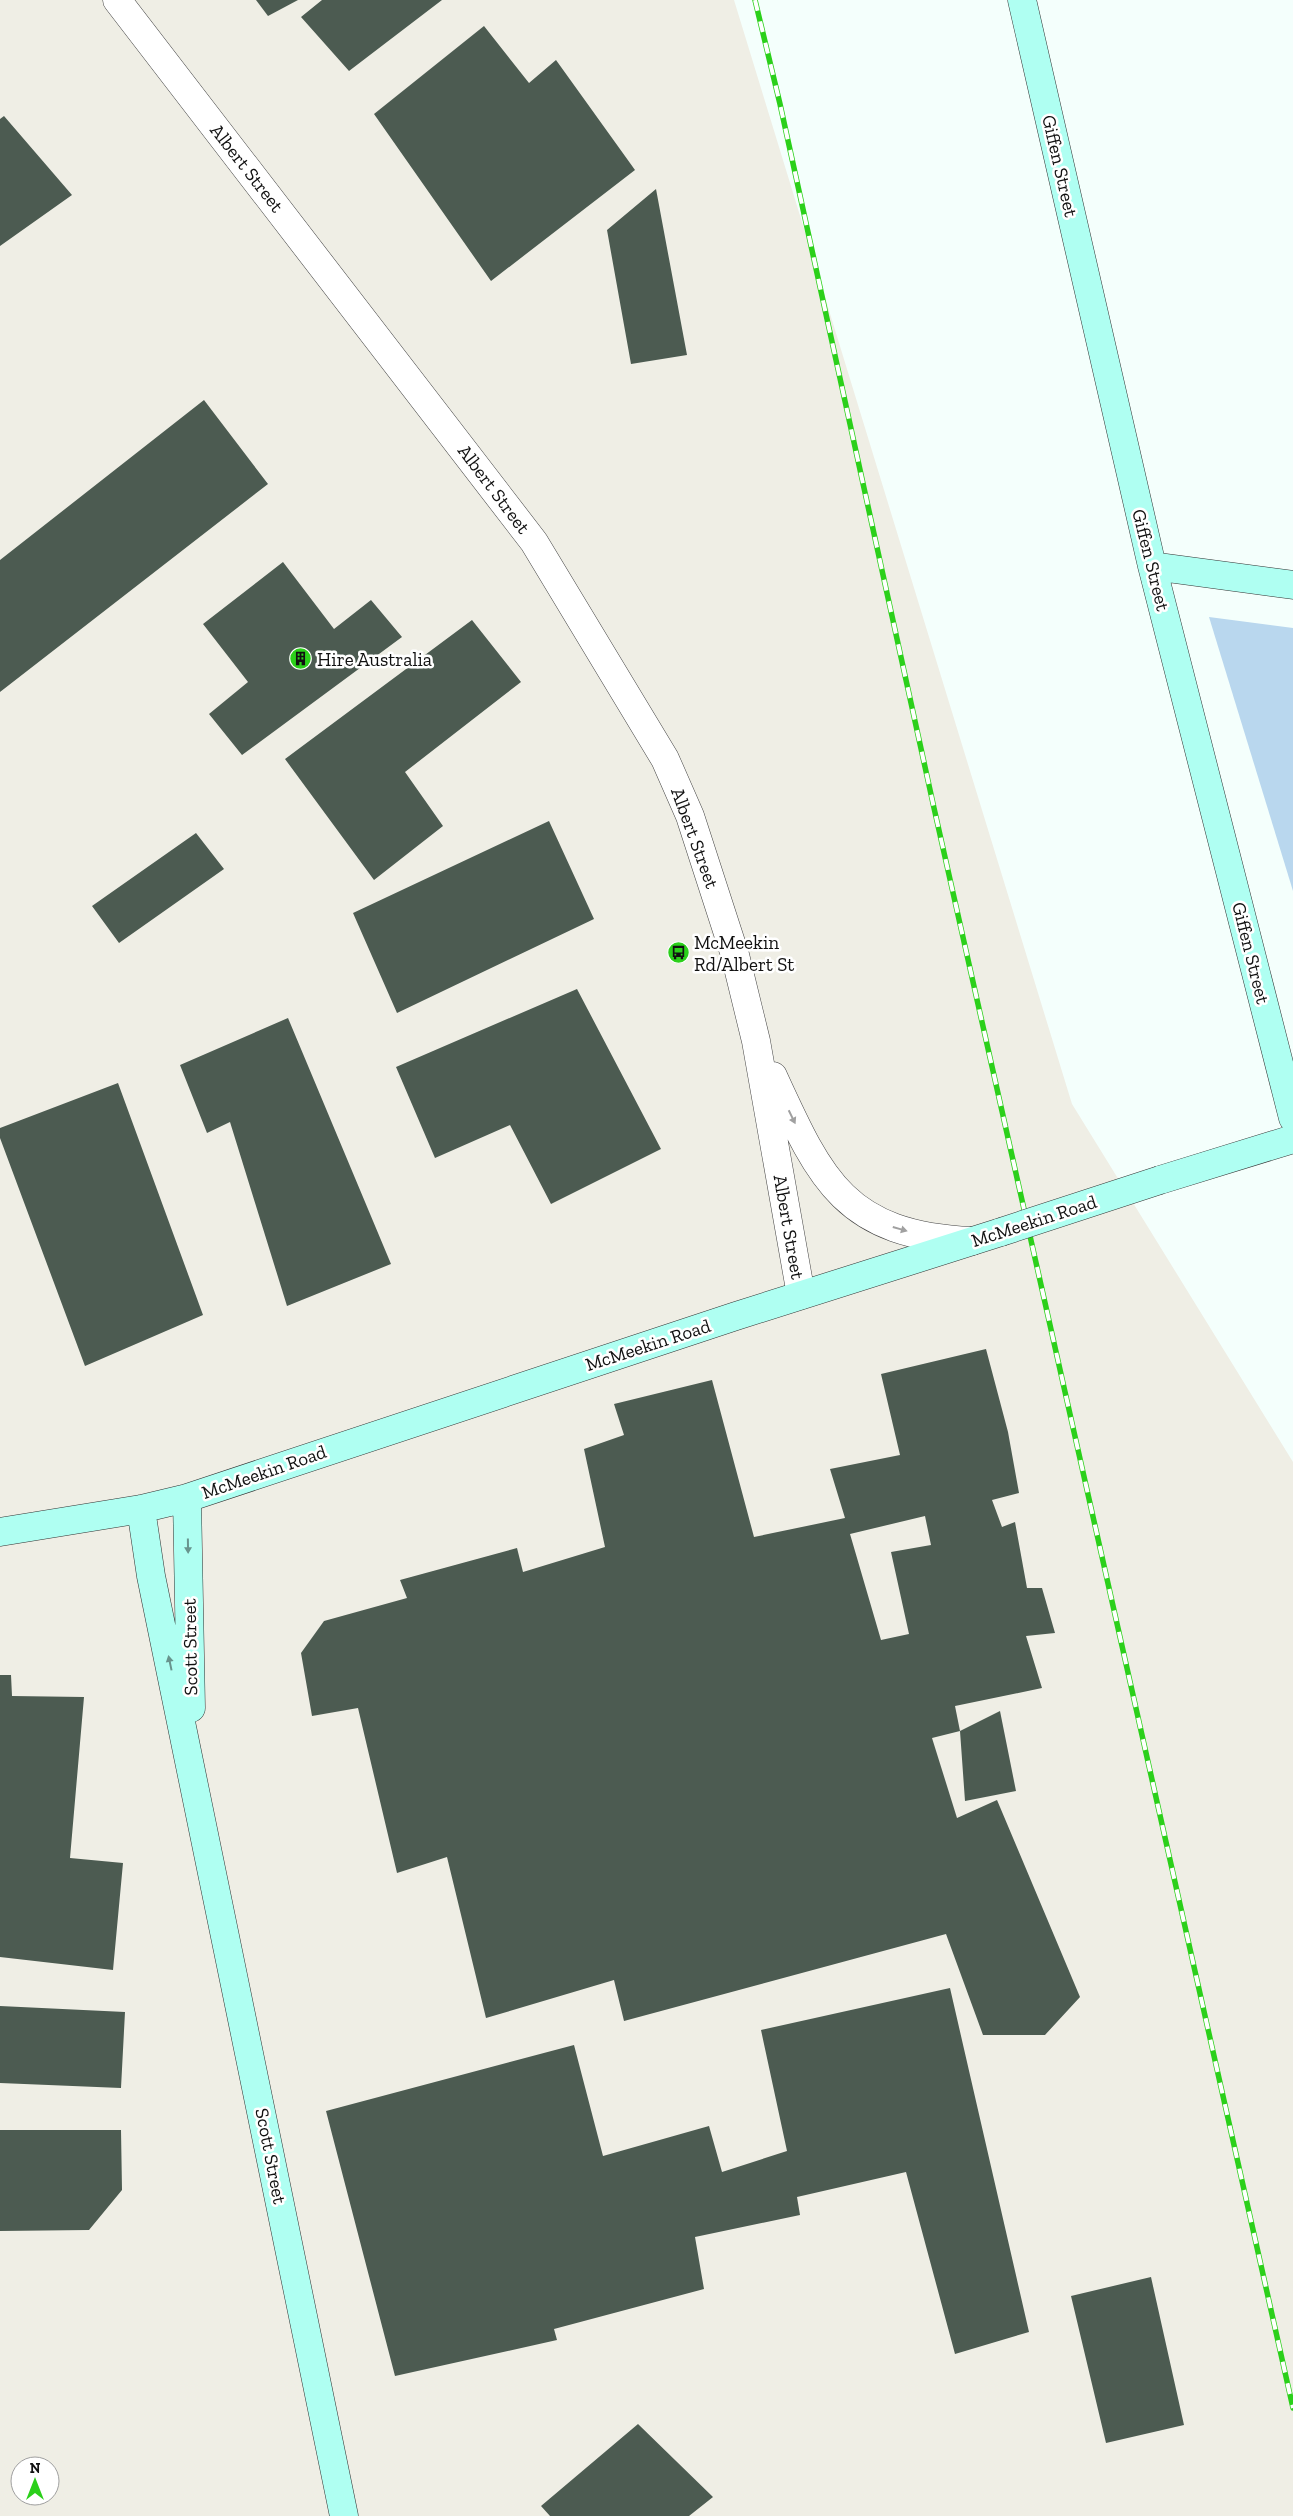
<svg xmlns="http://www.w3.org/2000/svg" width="1293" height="2516" font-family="'Zilla Slab',serif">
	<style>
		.industrial { fill: #efeee5; fill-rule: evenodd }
		.green { fill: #b9d7ee }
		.building { fill: #4c5b51; fill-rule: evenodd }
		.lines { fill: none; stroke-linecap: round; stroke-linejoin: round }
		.street-casing { stroke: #444; stroke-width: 29 }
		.secondary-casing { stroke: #333; stroke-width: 29 }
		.street { stroke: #fff; stroke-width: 28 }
		.secondary { stroke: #affff2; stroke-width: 28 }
		.rail-casing { stroke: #2bd01a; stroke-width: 5.5 }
		.rail { stroke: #fff; stroke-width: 4; stroke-dasharray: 11; stroke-linecap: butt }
		.secondary-bridge-casing { stroke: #333; stroke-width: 29; stroke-linecap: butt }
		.secondary-bridge { stroke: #affff2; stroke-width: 28 }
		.oneway { fill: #a0a0a0 }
		.oneway2 { fill: #68948d }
		.labels { text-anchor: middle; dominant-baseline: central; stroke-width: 5; stroke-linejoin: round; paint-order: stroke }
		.street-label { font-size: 19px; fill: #111; stroke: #fff }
		.poi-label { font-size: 19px; fill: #111; stroke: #fff; text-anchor: start }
	</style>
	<rect width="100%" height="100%" fill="#f4fffc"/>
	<path class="industrial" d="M0,0h734l338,1104 221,358v1054h-1293zM20,2466h30v30h-30z"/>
	<path class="green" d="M1209,617l84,11v263z"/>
	<path class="building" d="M256,0h42l-30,16z
		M322,0h120l-93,71 -48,-54z
		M484,26l45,57 27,-23 79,110 -144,111 -117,-167z
		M4,116l68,79 -72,51v-127z
		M656,189l31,166 -56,9 -24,-134z
		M204,400l64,84 -268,208v-132z
		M283,562l51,67 37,-29 31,37 -160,118 -33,-41 39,-32 -45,-58z
		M472,620l49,62 -116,90 38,54 -69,54 -89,-121z
		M549,821l45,98 -197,94 -44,-100z
		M196,833l28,36 -105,74 -27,-37z
		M577,989l84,160 -110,55 -41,-79 -75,33 -39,-91z
		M288,1018l103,246 -104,42 -57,-184 -23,11 -27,-68z
		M118,1083l85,232 -118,51 -85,-228v-10z
		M986,1349l22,83 11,61 -27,7 10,27 13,-5 12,66h15l13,45 -29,3 16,52 -87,18 5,25 -28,7 25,80 40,-18 83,197 -35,38h-62l-37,-101 -322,87 -10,-41 -128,38 -39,-161 -50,16 -39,-165 -46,8 -11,-63 23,-32 83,-23 -7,-18 117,-32 6,24 82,-25 -21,-98 40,-14 -10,-31 98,-24 42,157 91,-19 -15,-49 70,-14 -19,-81zM925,1516l6,29 -40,7 18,82 -28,6 -31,-106z
		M0,1675h11l1,21 72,1 -14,161 53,5 -10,107 -113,-13z
		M1000,1711l16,80 -51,10 -5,-70z
		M950,1988l79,344 -74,22 -49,-182 -109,25 3,18 -105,22 9,52 -150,40 3,11 -162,36 -69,-265 248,-66 29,111 106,-30 13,46 65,-21 -26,-121z
		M0,2006l125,6 -4,76 -121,-5z
		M0,2130h121l1,60 -33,40 -89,1z
		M1151,2277l33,148 -78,18 -35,-147z
		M638,2424l75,73 -24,19h-139l-9,-10z"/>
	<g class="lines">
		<defs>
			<path id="street" d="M117,0l417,542 131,217 25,57 45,139 21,86 45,254
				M773,1076c48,105 72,159 199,165"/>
			<path id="secondary" d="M1022,0l130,566 141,552
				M1152,566l141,19
				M1160,1180l133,-41
				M187,1498l4,210
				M141,1509l10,67 193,940
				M0,1532l141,-23 46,-11 549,-182 265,-84"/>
		</defs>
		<use href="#street" class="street-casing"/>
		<use href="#secondary" class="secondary-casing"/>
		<use href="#street" class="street"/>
		<use href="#secondary" class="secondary"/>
		<defs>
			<path id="rail" d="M755,0l25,104 154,704 359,1600"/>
		</defs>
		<use href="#rail" class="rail-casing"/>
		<use href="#rail" class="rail"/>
		<defs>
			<path id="secondary-bridge" d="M1001,1232l159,-52"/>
		</defs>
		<use href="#secondary-bridge" class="secondary-bridge-casing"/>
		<use href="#secondary-bridge" class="secondary-bridge"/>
	</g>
	<defs><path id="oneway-solid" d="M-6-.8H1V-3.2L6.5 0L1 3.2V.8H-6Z" transform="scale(1.25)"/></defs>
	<g class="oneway">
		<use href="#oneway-solid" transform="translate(792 1117) rotate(64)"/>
		<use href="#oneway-solid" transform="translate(900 1229) rotate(16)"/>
	</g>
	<g class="oneway2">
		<use href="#oneway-solid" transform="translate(188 1546) rotate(89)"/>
		<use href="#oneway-solid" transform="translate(170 1663) rotate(-102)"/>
	</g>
	<defs>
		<symbol id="building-disc" viewBox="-11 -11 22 22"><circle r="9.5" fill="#2bd01a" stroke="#fff"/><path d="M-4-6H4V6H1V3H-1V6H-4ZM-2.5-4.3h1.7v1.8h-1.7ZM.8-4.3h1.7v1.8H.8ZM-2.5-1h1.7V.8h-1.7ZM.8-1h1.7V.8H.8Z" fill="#111"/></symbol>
		<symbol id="bus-disc" viewBox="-11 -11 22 22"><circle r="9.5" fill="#2bd01a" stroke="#fff"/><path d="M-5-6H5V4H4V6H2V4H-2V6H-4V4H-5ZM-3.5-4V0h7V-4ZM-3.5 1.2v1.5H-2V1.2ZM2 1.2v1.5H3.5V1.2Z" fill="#111"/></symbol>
	</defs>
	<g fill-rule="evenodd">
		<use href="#building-disc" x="288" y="646" width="25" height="25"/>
		<use href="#bus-disc" x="666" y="940" width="25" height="25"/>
	</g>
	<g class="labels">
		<g class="street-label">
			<text transform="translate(1060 166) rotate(77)">Giffen Street</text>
			<text transform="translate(247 168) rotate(52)">Albert Street</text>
			<text transform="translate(494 489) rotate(53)">Albert Street</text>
			<text transform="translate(1151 560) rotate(76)">Giffen Street</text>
			<text transform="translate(695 838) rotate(70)">Albert Street</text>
			<text transform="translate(1251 953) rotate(76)">Giffen Street</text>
			<text transform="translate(1034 1221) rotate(-18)">McMeekin Road</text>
			<text transform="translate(789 1227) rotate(80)">Albert Street</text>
			<text transform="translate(648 1345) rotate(-18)">McMeekin Road</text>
			<text transform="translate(264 1472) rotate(-19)">McMeekin Road</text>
			<text transform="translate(190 1647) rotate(-91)">Scott Street</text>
			<text transform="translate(271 2156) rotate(79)">Scott Street</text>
		</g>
		<g class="poi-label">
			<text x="317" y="659">Hire Australia</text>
			<text x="694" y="942">McMeekin<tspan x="694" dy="22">Rd/Albert St</tspan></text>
		</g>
	</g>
	<g transform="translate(35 2481)"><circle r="24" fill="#ffffff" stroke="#a0a0a0"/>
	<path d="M0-4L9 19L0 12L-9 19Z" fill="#2bd01a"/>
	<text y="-8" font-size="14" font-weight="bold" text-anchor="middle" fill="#111111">N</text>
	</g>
</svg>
